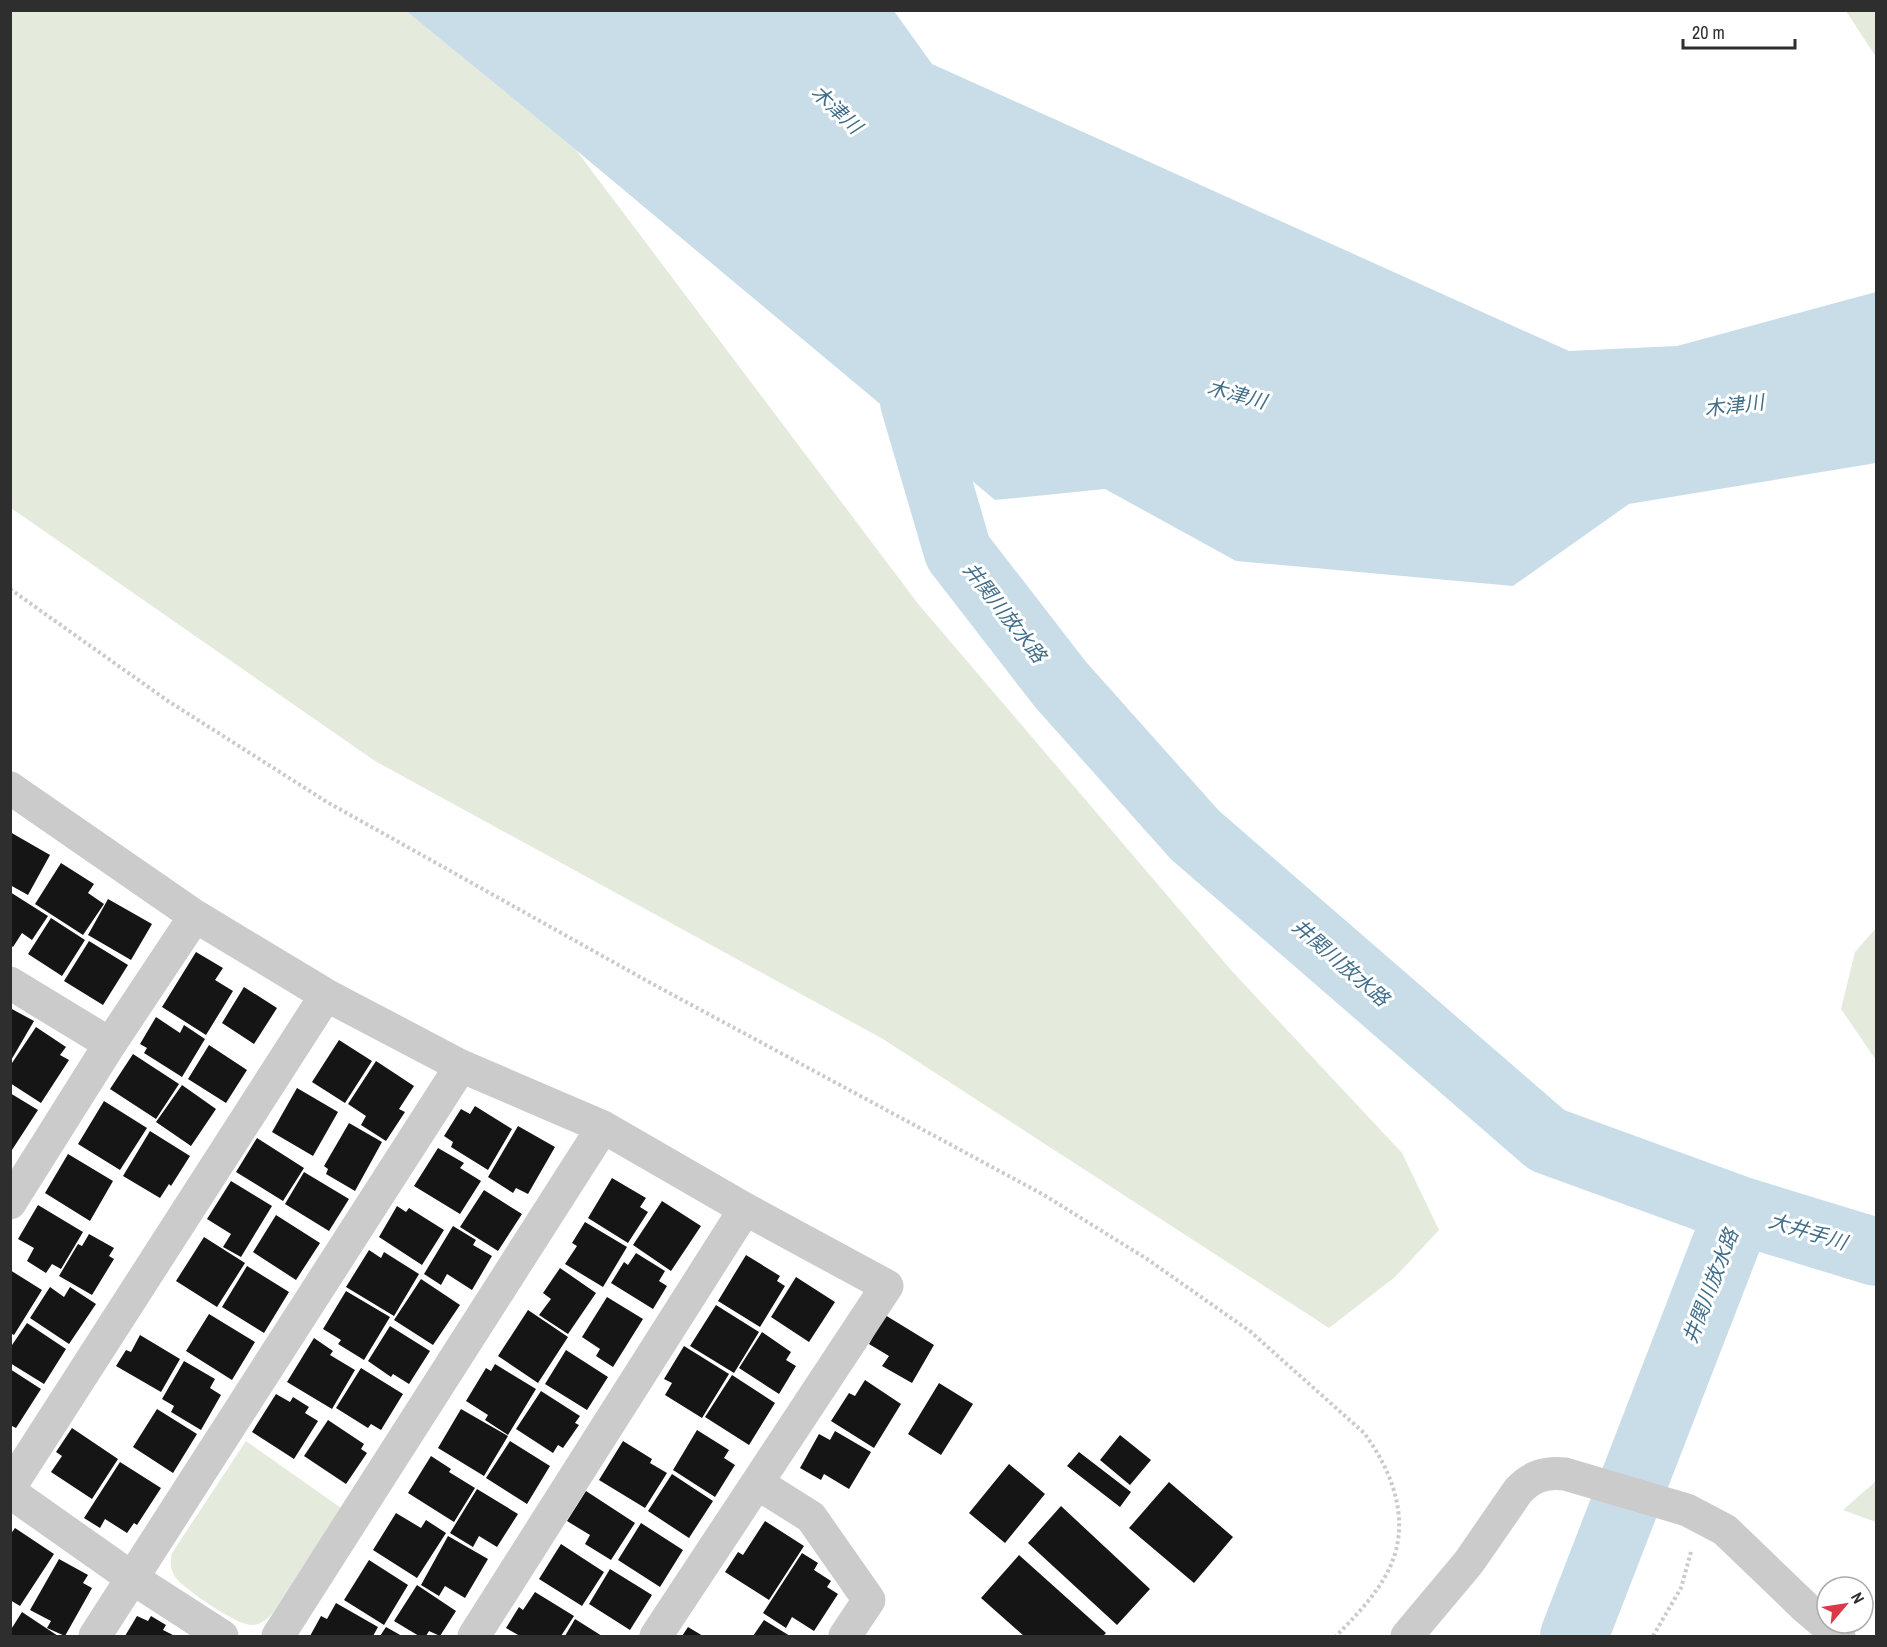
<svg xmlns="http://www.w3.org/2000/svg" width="1887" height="1647" font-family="'Archivo Narrow','Noto Sans JP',sans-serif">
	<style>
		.green { fill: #e4eadc }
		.water { fill: #c9dde9 }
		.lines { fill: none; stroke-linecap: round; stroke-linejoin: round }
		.river { stroke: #c9dde9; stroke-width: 68 }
		.building { fill: #151515 }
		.path { stroke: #cbcbcb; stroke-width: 4; stroke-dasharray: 3 3; stroke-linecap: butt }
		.minor { stroke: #cbcbcb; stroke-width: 33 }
		.labels { text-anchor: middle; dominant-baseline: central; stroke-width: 6; stroke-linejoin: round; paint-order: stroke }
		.water-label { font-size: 20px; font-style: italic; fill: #416e8a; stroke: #fff }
	</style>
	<rect width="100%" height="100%" fill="#fff"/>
	<path class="green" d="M11,11h395l170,139 343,455 312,365 171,183 37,77 -44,47 -66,51 -446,-289 -508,-278 -364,-253z
		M1846,11h30v47v-1z
		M1876,928v132l-35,-51 14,-57z
		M246,1441l95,67 -69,106c-6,6 -12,11 -20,11 -14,1 -72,-38 -78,-50 -4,-8 -4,-14 -2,-22z
		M1876,1481v41l-33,-12z"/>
	<path class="water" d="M406,11h488l38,53 637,287 108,-5 199,-54v171l-247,41 -116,82 -277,-25 -131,-72 -110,11 -419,-350z"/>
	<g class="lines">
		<path class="river" d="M915,350l-1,52 44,150 103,133 134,150 352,305 192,70 -165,426
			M1739,1210l137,42"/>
	</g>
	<path class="building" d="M10,832l40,23 -22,40 -18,-10z
		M61,863l33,21 -6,9 16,11 -21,31 -48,-31z
		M10,892l38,24 -16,24 -10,-7 -9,14 -3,-2z
		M108,899l44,25 -21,36 -43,-25z
		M51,918l34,22 -23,36 -34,-22z
		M89,941l39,24 -25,40 -39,-24z
		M196,952l27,16 -8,12 18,11 -27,44 -44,-28z
		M244,987l33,21 -23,36 -32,-21z
		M10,1008l24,13 -24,41z
		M156,1017l24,16 4,-8 21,14 -23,38 -38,-24 3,-5 -7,-4z
		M36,1027l30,20 -6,8 9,5 -28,43 -31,-20v-17z
		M339,1040l33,21 -27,42 -33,-21z
		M209,1045l38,25 -21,33 -38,-24z
		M133,1054l46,30 -23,35 -46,-30z
		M376,1061l38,25 -15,23 6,3 -19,29 -25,-16 5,-9 -18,-12z
		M182,1085l34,24 -25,37 -35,-24z
		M297,1088l41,24 -25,44 -41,-24z
		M10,1093l28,17 -28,43z
		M104,1101l43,27 -27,42 -42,-26z
		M475,1106l37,23 -24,41 -37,-23 2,-5 -9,-6 17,-27 9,5z
		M349,1123l33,19 -27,49 -29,-17 2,-5 -4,-3z
		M518,1126l37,21 -27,47 -12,-6 -3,5 -25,-16z
		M150,1131l40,25 -19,30 -2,-2 -9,14 -37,-22z
		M257,1138l47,30 -21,33 -47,-29z
		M438,1148l26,15 -4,5 21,13 -21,33 -46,-28z
		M68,1154l45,27 -23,40 -45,-28z
		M304,1172l45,27 -20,32 -44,-27z
		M612,1178l34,20 -6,9 8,5 -20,31 -40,-25z
		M231,1181l41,25 -31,51 -18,-10 8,-13 -24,-15z
		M484,1190l38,24 -24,37 -38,-24z
		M662,1201l39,25 -30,45 -38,-26z
		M38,1205l45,27 -22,37 -9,-5 -6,9 -19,-12 7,-13 -16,-9z
		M397,1206l9,6 3,-4 35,22 -22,35 -43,-28z
		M276,1215l44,28 -24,37 -43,-28z
		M585,1222l42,25 -24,40 -38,-23 12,-18 -5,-3z
		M453,1226l23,14 -3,5 19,11 -20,34 -25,-16 -6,11 -17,-11z
		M89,1234l25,14 -5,8 5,3 -22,36 -33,-19 19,-32 4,2z
		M204,1237l41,26 -28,44 -41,-26z
		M369,1250l12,8 3,-6 35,22 -25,42 -48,-29z
		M636,1253l29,18 -6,10 8,5 -14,23 -42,-26 13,-21 4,3z
		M746,1255l34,21 -3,5 8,5 -25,41 -42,-26z
		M247,1266l42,26 -25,41 -42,-26z
		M560,1268l36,25 -28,41 -29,-19 12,-16 -8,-6z
		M10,1270l32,20 -28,45 -4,-2z
		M796,1277l39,25 -26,40 -38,-25z
		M421,1279l39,26 -27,40 -39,-25z
		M50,1287l14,10 6,-10 26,17 -27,40 -39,-26z
		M346,1291l44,26 -26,43 -26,-16 3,-4 -18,-11z
		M607,1297l36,22 -30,48 -17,-11 4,-7 -18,-12z
		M716,1305l43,27 -25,41 -44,-27z
		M528,1310l40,27 -30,46 -40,-27z
		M209,1314l46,28 -23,38 -46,-29z
		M885,1315l49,30 -22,38 -30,-17 7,-10 -20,-12z
		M27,1323l39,26 -22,35 -34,-21v-15z
		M390,1326l40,25 -21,33 -16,-10 -2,3 -23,-16z
		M762,1332l29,20 -5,8 10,6 -17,28 -40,-26z
		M140,1335l40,24 -19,33 -45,-26 10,-16 5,2z
		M314,1338l19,13 -3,4 25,15 -23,39 -45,-27z
		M684,1346l45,28 -27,44 -37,-23 7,-12 -8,-4z
		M566,1350l42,27 -21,33 -42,-26z
		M184,1361l31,18 -5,9 11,7 -20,35 -30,-18 3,-6 -12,-7z
		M495,1364l41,25 -28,46 -23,-15 3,-5 -22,-14 20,-33 5,3z
		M361,1368l42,26 -22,36 -10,-6 -3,4 -32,-20z
		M10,1369l31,20 -25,39 -6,-3z
		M732,1375l43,28 -26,42 -44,-28z
		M865,1380l36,24 -27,44 -43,-27 18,-28 6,3z
		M939,1383l34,21 -32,51 -33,-21z
		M541,1391l39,25 -5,7 4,2 -16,23 -5,-3 -5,8 -37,-24z
		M276,1394l14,8 3,-5 16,10 -4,6 13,8 -24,38 -42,-27z
		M157,1409l40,25 -24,39 -40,-26z
		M461,1409l47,27 -24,40 -46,-28z
		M328,1420l36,24 -3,5 6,4 -21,31 -42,-28z
		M72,1428l46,31 -26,40 -41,-27 11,-16 -6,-4z
		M697,1430l32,20 -5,8 11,7 -20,32 -42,-27z
		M835,1431l36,21 -22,37 -25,-15 -3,6 -21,-12 19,-34 11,6z
		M1120,1435l31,25 -21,25 -30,-25z
		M510,1441l40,25 -23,38 -41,-26z
		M623,1441l29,18 -2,4 17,10 -22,35 -46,-28z
		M1079,1452l52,40 -11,15 -53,-41z
		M431,1456l20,13 -2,3 26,16 -21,34 -46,-29z
		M120,1462l41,26 -24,37 -3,-2 -7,10 -22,-14 -5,9 -16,-10z
		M1009,1464l36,30 -40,49 -36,-30z
		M672,1474l41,27 -24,37 -41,-27z
		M1169,1482l64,55 -39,46 -65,-55z
		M477,1489l41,25 -21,33 -18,-11 -6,11 -23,-14z
		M586,1491l49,32 -24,37 -26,-16 5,-9 -23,-14z
		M1061,1506l89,83 -33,36 -89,-82z
		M396,1513l25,15 5,-8 20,13 -29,45 -44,-28z
		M765,1521l39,25 -35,54 -44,-28 13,-20 5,3z
		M641,1523l42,27 -23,37 -42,-27z
		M15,1528l39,26 -34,52 -10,-6v-65z
		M448,1536l40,23 -23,39 -20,-12 -6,10 -18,-11z
		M561,1544l43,28 -22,34 -43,-27z
		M802,1553l16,10 -4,7 17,11 -4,6 11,7 -24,37 -22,-14 -6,11 -23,-15z
		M1019,1555l87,78 -3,3h-79l-43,-38z
		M59,1559l29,16 -5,8 9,5 -27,48 -18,-8 4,-7 -21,-11z
		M369,1560l39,25 -24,40 -40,-25z
		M610,1569l42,26 -22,35 -41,-26z
		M417,1585l39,26 -16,25 -11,-5 -3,5h-7l-25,-15z
		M535,1592l39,24 -13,20h-41l-14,-8 13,-21 4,3z
		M336,1603l42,24 -5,9h-63l11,-20 6,3z
		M22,1612l36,24h-48v-5z
		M137,1616l11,5 3,-5 15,9 -3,5 12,6h-50z
		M575,1619l27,17h-37z
		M764,1620l26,16h-37z
		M386,1627l16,9h-22z
		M688,1627l15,9h-21z"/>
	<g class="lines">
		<path class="path" d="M10,589l158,112 159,101 322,180 395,213 103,64 104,73 113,101c29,39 47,88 26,134 -11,25 -36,51 -54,69
			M1653,1636l28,-48 10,-36"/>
		<path class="minor" d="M10,788l185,128 131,79 135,71 142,61 142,82 142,77 -231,350
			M10,983l100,61
			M10,1203l100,-159 85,-128
			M757,1483l54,34 58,83 -24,36
			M10,1487l316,-492
			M10,1492l122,86 90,58
			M95,1636l366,-570
			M278,1636l325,-509
			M474,1636l271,-427
			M1407,1636l62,-74 49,-71c14,-15 27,-19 47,-17l122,36 38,20 81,78 33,28"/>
	</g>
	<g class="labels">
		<g class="water-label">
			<text transform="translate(837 109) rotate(43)">木津川</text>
			<text transform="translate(1237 394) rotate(15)">木津川</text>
			<text transform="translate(1734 405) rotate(-7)">木津川</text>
			<text transform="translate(1005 612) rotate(52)">井関川放水路</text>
			<text transform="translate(1341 962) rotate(41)">井関川放水路</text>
			<text transform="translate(1808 1231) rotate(17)">大井手川</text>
			<text transform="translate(1710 1286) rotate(-69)">井関川放水路</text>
		</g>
	</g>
	<rect width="1887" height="1647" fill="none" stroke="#2e2e2e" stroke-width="24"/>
	<g transform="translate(1845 1605) rotate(61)"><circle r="28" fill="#ffffff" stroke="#ababab" stroke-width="1.5"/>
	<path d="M0-4.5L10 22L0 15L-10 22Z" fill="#da3a47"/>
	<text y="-9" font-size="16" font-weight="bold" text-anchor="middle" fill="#2e2e2e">N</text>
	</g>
	<path d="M1683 39v9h112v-9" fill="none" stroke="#2e2e2e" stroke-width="3"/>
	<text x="1692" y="39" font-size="18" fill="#2e2e2e" stroke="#ffffff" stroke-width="4.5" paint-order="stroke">20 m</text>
</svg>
